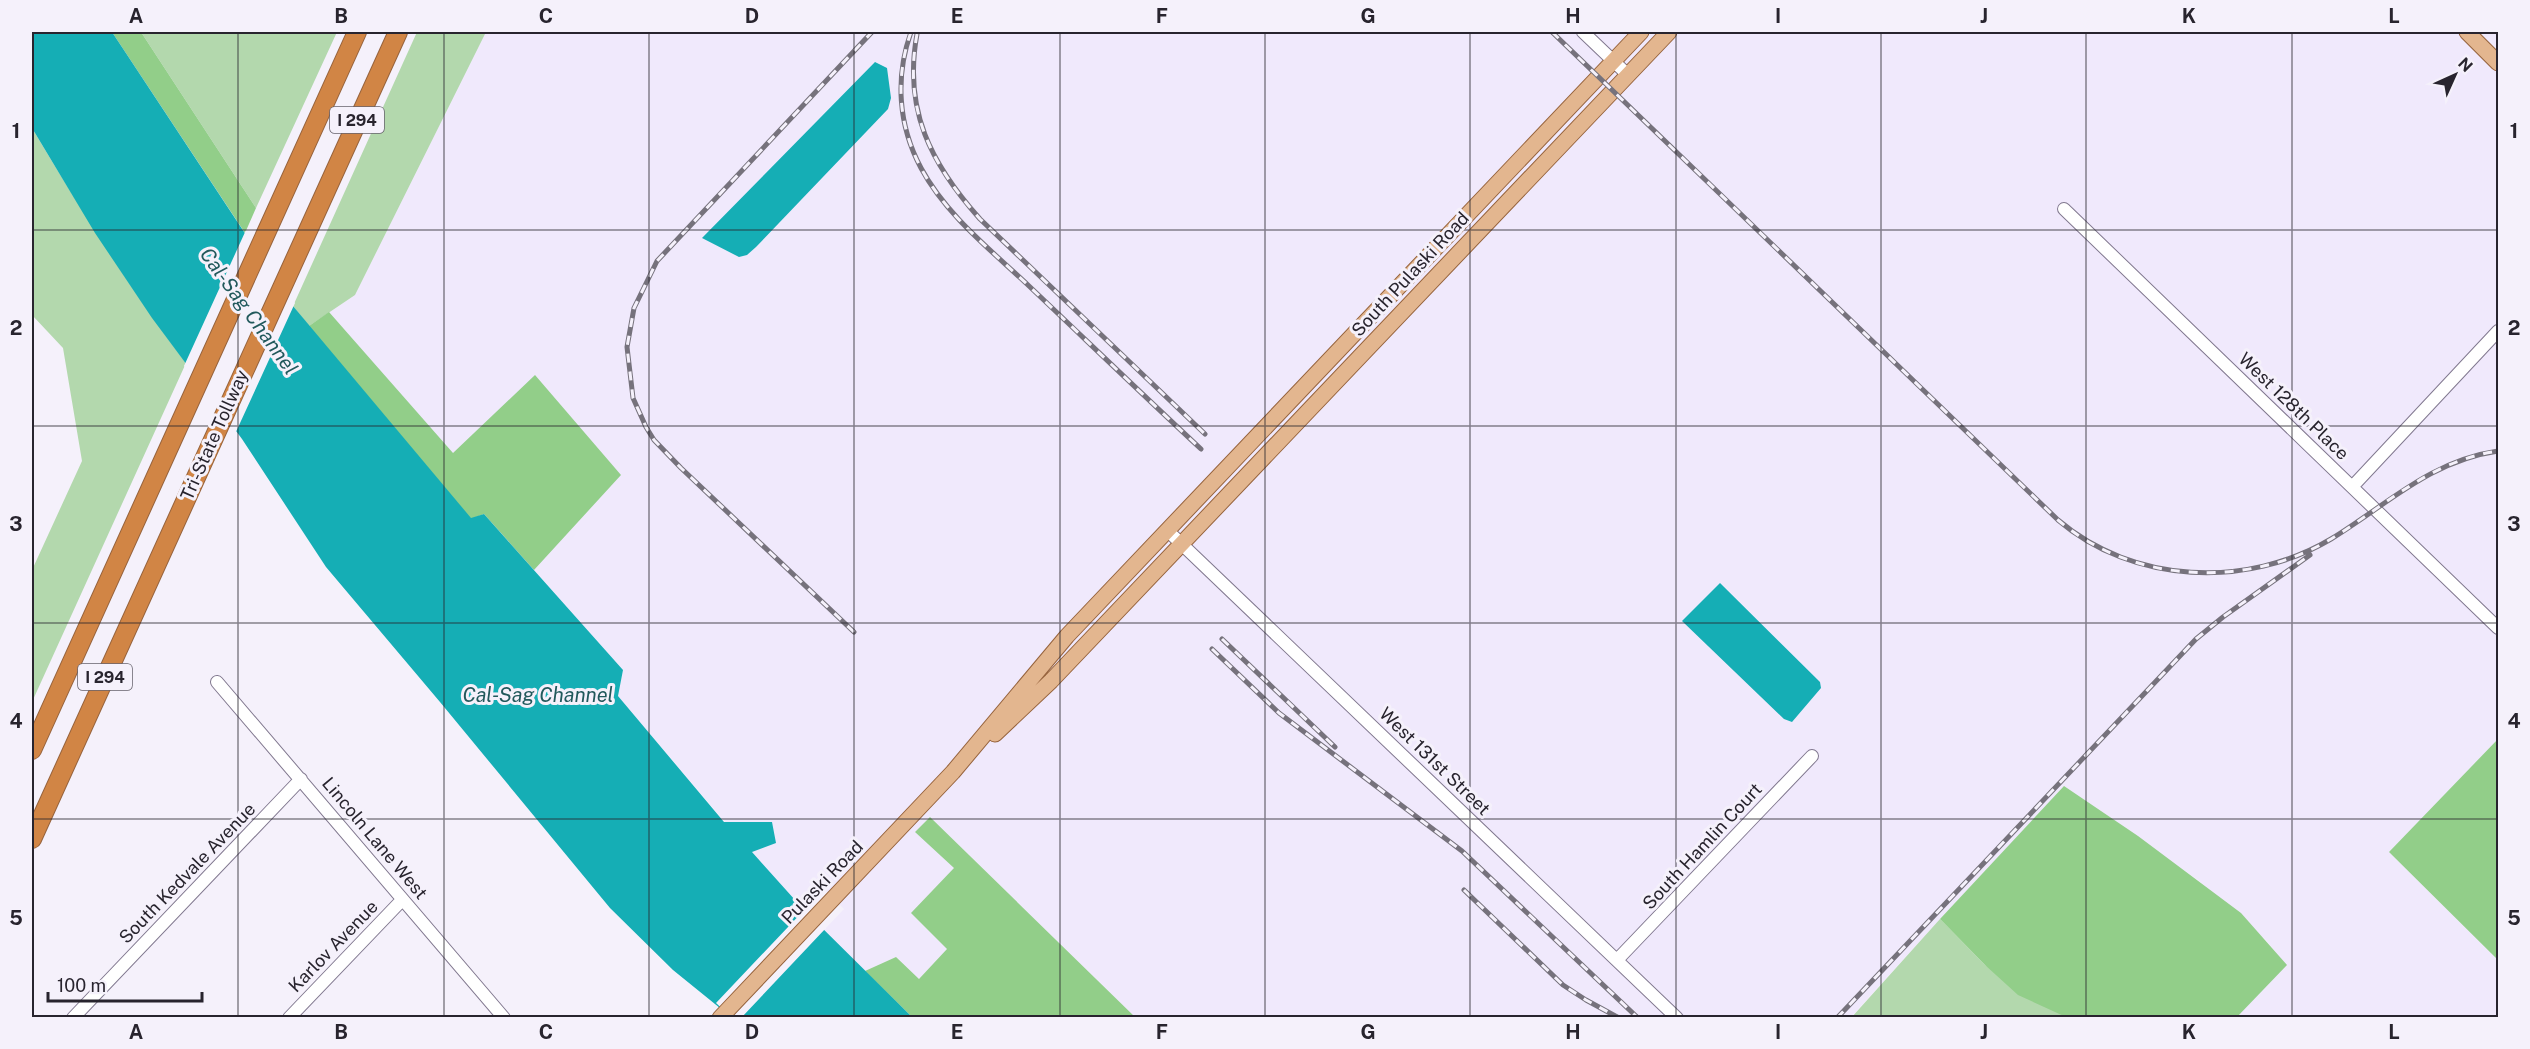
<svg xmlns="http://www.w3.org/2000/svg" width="2530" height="1049" font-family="'Public Sans',sans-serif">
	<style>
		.built { fill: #f0e9fc }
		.green { fill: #b3d8ad }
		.forest { fill: #92ce89 }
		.water { fill: #15aeb5 }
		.pier { fill: #f5f1fb }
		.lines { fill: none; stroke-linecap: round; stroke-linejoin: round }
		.minor-casing { stroke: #81788f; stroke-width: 14 }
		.major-casing { stroke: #96633d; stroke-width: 17 }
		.highway-casing { stroke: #96633d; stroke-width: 20 }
		.minor { stroke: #fff; stroke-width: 12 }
		.major { stroke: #e3b68f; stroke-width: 15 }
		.highway { stroke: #d18545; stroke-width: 18 }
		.rail-casing { stroke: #76727c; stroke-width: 5 }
		.rail { stroke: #f5f1fb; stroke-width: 3; stroke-dasharray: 9; stroke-linecap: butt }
		.grid { fill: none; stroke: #28242e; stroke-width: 1.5; stroke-opacity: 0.55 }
		.labels { text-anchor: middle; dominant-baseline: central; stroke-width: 6; stroke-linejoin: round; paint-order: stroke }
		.shield { fill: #f5f1fb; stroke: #66626c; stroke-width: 1.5 }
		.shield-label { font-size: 16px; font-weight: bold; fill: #28242e }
		.street-label { font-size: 18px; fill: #28242e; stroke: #f5f1fb }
		.water-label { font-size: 20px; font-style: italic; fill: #22595c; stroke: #f5f1fb }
		.neatline { fill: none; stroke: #28242e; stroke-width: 2 }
		.grid-label { font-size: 20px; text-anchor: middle; font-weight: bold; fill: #28242e }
	</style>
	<rect width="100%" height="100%" fill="#f5f1fb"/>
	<path class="built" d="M486,32h2012v707l-109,113 109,108v57h-261l49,-52 -20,-25 -68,-60 -134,-93 -124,132 -89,98h-716l-205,-200 -14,15 38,36 -6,81 -30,31 -22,-23 -31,14 -41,-41 20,-21 -20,-20 -20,21 -53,-58 21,-30h-47l-107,-126 5,-26 -139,-156 -13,5 -162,-193 46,-31z"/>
	<path class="green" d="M141,32h196l-81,176z
		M417,32h69l-131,263 -46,31 -16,-20z
		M32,128c48,80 97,160 154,235l-154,339v-132l50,-109 -19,-113 -31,-33z
		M1940,919l45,46 81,52 -215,1z"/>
	<path class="forest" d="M112,32h29l115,176 -11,25z
		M329,312l124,141 82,-78 86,100 -87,95 -50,-56 -13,5 -162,-193z
		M2498,739v221l-109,-108z
		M2064,786l74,50 103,77 46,52 -50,52h-171l-48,-22 -33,-30 -45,-46z
		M930,817l205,200h-223l-47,-46 31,-14 23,22 28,-30 -36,-36 43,-45 -39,-36z"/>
	<path class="water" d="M32,32h80l181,274 178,212 13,-4 139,156 -5,26 106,126h48l4,21 -24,9 52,58 108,107h-181l-58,-47 -63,-62 -170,-206 -114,-135 -84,-128 -90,-121 -57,-85 -63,-105z
		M875,62l12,6 4,30 -3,11 -132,138 -9,8 -8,2 -37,-19z
		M1720,583l100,99 1,6 -29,34 -8,-3 -102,-98z"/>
	<path class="pier" d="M246,230l49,73 -60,131 -51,-68z
		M806,908l20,20 -84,89h-11l-15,-14z"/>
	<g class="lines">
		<defs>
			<path id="minor" d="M1583,32l45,43
				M2064,209l434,419
				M2352,487l146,-156
				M1168,531l509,487
				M217,682l287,336
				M1617,960l195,-204
				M73,1018l228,-239
				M289,1018l113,-118"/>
			<path id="major" d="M2467,32l31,31
				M995,734l56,-53 618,-649
				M720,1018l233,-246 114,-136 574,-604"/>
			<path id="highway" d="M32,750l325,-718
				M32,839l366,-807"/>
		</defs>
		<use href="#minor" class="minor-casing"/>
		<use href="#major" class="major-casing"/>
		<use href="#highway" class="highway-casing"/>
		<use href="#minor" class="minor"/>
		<use href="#major" class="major"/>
		<use href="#highway" class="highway"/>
		<defs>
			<path id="rail" d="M911,32c-16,45 -13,93 10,136 25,47 70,82 108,118 57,54 114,109 172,163
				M1552,32l506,488c75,64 189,69 273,19 57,-35 99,-78 167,-88
				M917,34c-14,76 14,130 63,185l225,215
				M854,632l-173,-164 -27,-28 -8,-13 -13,-29 -6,-51 7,-39 23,-47 215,-229
				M1222,639l113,108
				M1212,649l67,64 183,138 176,167
				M1464,890l99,95 23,15 33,18
				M1837,1018l359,-379 27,-22 87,-62"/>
		</defs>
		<use href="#rail" class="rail-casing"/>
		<use href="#rail" class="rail"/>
	</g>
	<path class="grid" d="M238,32v986M444,32v986M649,32v986M854,32v986M1060,32v986M1265,32v986M1470,32v986M1676,32v986M1881,32v986M2086,32v986M2292,32v986M32,230h2466M32,426h2466M32,623h2466M32,819h2466"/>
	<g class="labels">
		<g class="shield">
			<rect x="330" y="107" width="54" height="26" rx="4.5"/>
			<rect x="78" y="664" width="54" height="26" rx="4.5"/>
		</g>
		<g class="shield-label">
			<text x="357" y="120">I 294</text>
			<text x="105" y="677">I 294</text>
		</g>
		<g class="street-label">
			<text transform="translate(1410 274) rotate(-47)">South Pulaski Road</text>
			<text transform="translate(2294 406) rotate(44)">West 128th Place</text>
			<text transform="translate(214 435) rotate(-66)">Tri-State Tollway</text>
			<text transform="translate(1435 761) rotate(44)">West 131st Street</text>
			<text transform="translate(375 838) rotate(50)">Lincoln Lane West</text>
			<text transform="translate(1702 846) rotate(-47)">South Hamlin Court</text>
			<text transform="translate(187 873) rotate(-46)">South Kedvale Avenue</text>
			<text transform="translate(822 882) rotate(-46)">Pulaski Road</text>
			<text transform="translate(333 946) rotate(-46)">Karlov Avenue</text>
		</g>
		<g class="water-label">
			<text transform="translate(249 311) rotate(54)">Cal-Sag Channel</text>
			<text x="538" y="695">Cal-Sag Channel</text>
		</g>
	</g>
	<rect width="2530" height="1049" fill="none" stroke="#f5f1fb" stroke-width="66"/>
	<g transform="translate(2455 75) rotate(45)" stroke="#f5f1fb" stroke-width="4.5" paint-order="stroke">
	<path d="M0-4.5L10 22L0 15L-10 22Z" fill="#28242e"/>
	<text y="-9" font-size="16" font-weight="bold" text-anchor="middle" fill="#28242e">N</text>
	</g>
	<path d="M48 992v9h154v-9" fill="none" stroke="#28242e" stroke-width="3"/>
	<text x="57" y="992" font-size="18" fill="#28242e" stroke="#f5f1fb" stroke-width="4.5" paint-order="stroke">100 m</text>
	<rect x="33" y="33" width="2464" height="983" class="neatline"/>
	<g class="grid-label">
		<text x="136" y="23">A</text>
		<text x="341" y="23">B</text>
		<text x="546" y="23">C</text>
		<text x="752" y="23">D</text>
		<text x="957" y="23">E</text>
		<text x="1162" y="23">F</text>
		<text x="1368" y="23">G</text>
		<text x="1573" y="23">H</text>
		<text x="1778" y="23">I</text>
		<text x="1984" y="23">J</text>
		<text x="2189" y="23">K</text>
		<text x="2394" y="23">L</text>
		<text x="16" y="138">1</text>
		<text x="2514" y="138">1</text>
		<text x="16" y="335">2</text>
		<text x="2514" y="335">2</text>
		<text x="16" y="531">3</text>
		<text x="2514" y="531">3</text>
		<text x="16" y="728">4</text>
		<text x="2514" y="728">4</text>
		<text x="16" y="925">5</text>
		<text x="2514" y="925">5</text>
		<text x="136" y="1039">A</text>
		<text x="341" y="1039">B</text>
		<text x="546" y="1039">C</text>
		<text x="752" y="1039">D</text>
		<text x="957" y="1039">E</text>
		<text x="1162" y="1039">F</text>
		<text x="1368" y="1039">G</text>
		<text x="1573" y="1039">H</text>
		<text x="1778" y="1039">I</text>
		<text x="1984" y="1039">J</text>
		<text x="2189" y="1039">K</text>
		<text x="2394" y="1039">L</text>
	</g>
</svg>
